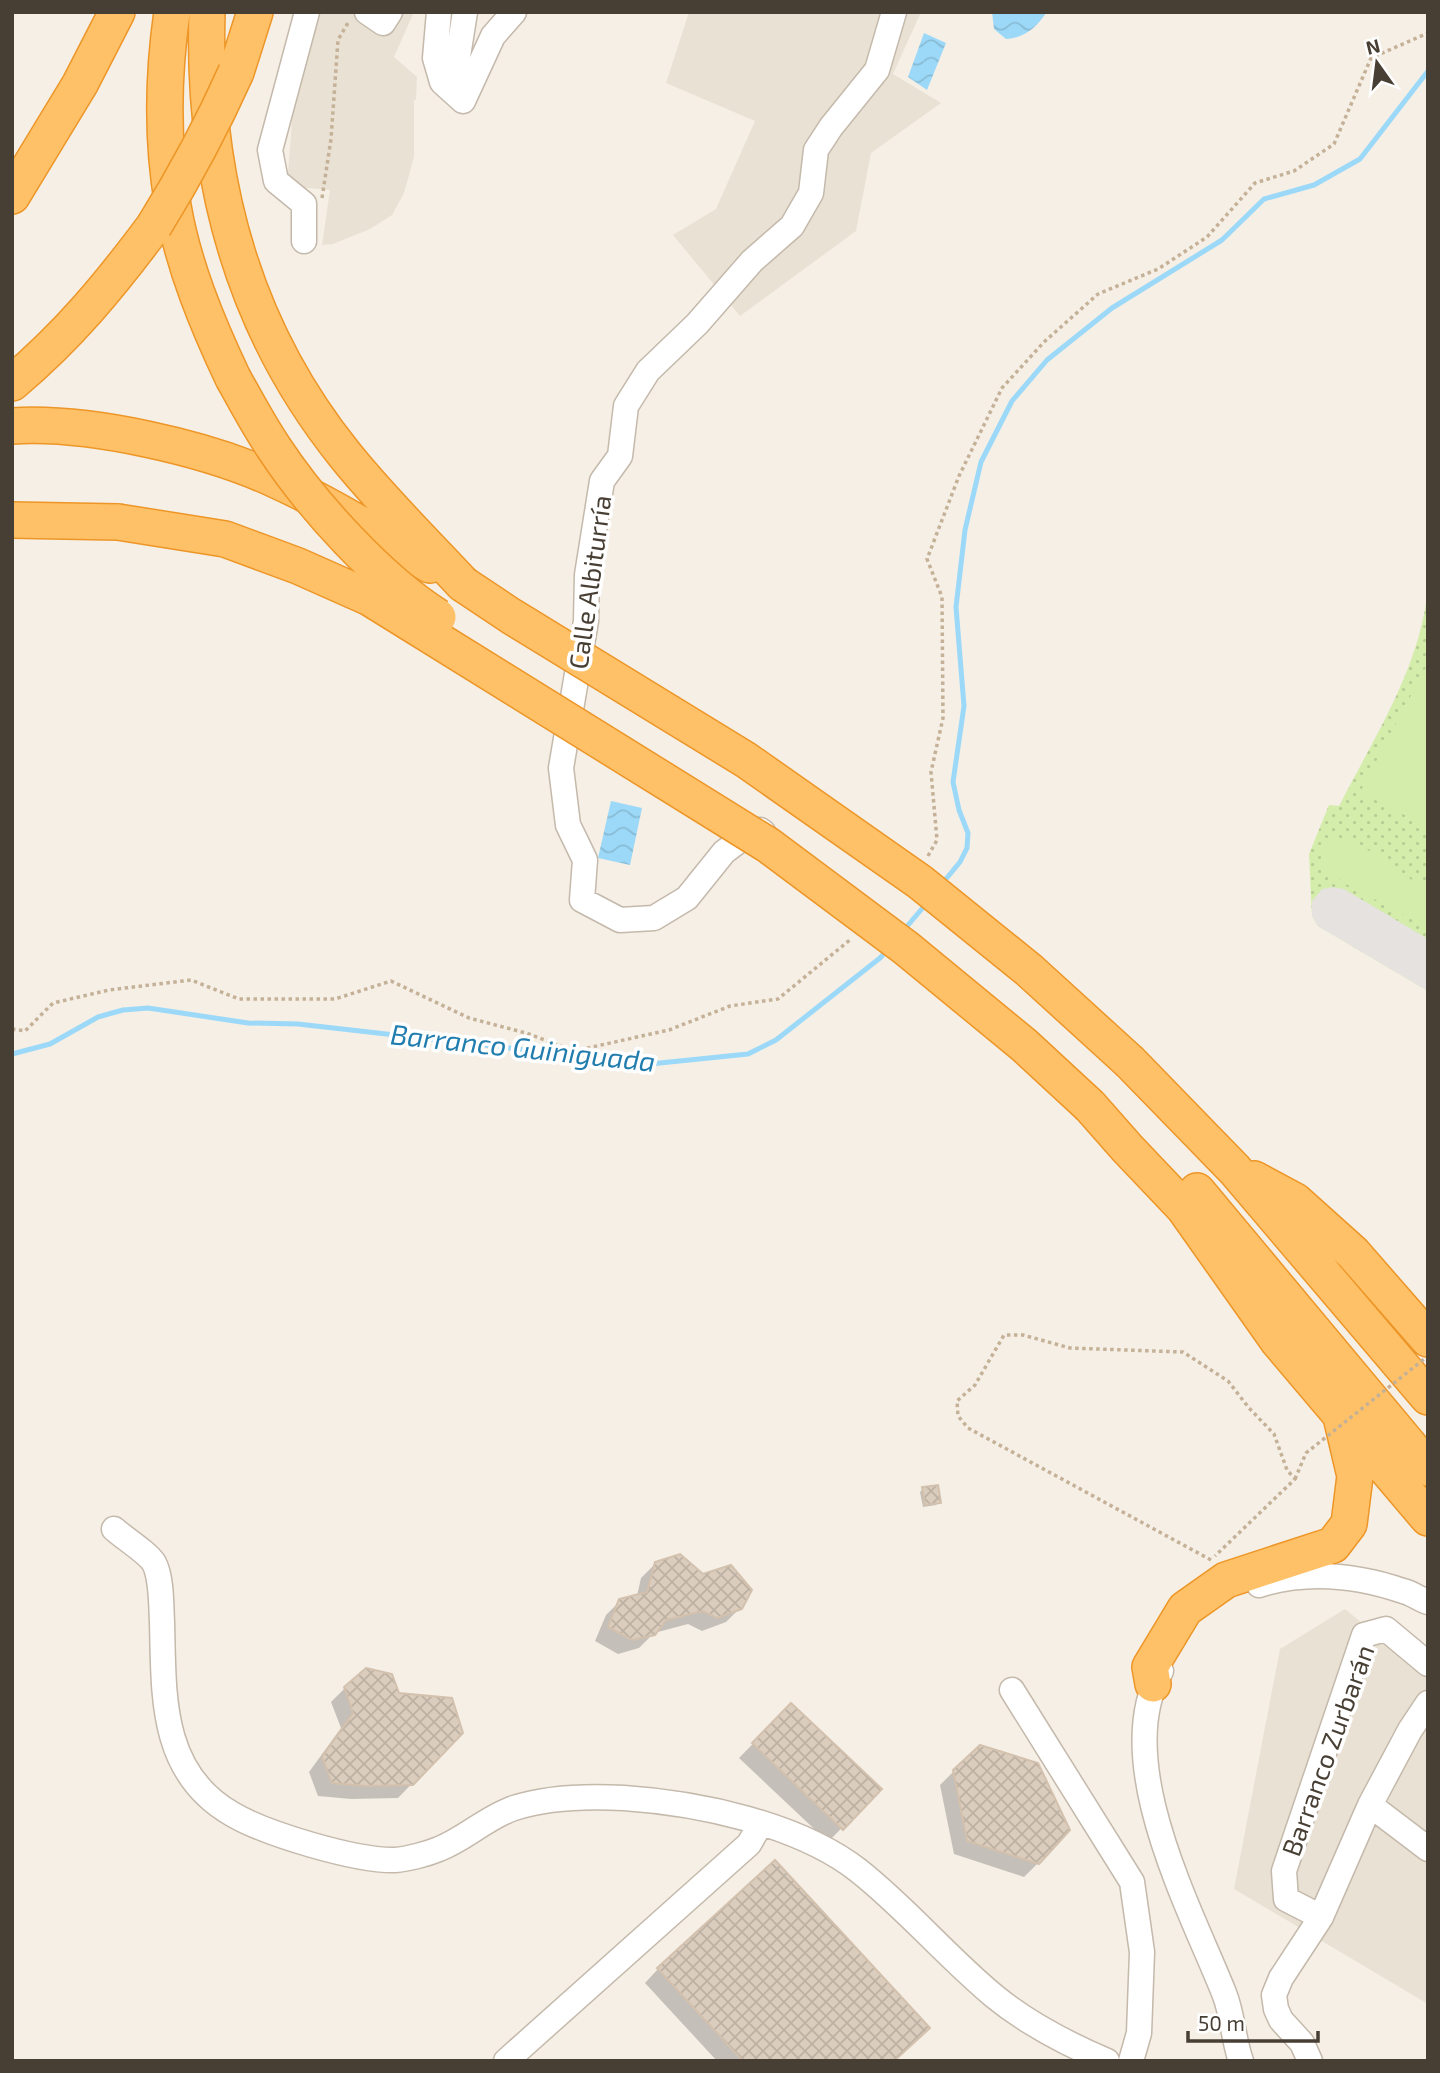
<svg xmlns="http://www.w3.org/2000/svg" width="1440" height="2073" font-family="'Exo 2',sans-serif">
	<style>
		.residential { fill: #e9e1d3 }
		.park { fill: url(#park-dots) }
		.pitch { fill: #d4edab }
		.parking { fill: #e5e2df }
		.water { fill: url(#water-waves) }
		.shadow { fill: #0003 }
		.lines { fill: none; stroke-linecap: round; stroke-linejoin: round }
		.stream { stroke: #9cd9f8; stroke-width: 5 }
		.building { fill: url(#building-cross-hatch); stroke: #d3c1ad; stroke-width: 2 }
		.minor-casing { stroke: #c4b9ab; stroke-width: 27 }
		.highway-casing { stroke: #ed9627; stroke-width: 38 }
		.path { stroke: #c5b197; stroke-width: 3.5; stroke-dasharray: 3.5 3.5; stroke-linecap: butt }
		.minor { stroke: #fff; stroke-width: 24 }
		.highway { stroke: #ffc167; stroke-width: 35 }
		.highway-bridge-casing { stroke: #ed9627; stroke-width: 38; stroke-linecap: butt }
		.path-bridge { stroke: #c5b197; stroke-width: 3.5; stroke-dasharray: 3.5 3.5; stroke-linecap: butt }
		.highway-bridge { stroke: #ffc167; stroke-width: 35 }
		.labels { text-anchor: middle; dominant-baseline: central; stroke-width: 7; stroke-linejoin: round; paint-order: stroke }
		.street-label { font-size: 26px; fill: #483f34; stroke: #fff }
		.water-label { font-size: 28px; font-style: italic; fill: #207dae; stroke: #fff }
	</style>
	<defs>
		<pattern id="park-dots" width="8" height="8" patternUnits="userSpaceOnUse" patternTransform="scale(1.75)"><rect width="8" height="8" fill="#d4edab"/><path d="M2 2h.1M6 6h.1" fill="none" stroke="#b8cc94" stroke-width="1.8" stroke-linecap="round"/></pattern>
		<pattern id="water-waves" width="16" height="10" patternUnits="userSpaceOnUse" patternTransform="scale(1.75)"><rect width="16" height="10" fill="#9cd9f8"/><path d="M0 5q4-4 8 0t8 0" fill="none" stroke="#88bbd5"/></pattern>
		<pattern id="building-cross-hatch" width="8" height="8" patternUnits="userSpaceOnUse" patternTransform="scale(1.75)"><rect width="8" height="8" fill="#dbcdbd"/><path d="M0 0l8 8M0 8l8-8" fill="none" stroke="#bdb1a3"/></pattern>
	</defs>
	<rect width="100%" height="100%" fill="#f5efe6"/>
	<path class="residential" d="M320,12h94l-20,45 23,20 -1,23h-2v57l-10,36 -12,22 -22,14 -37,15 -11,1 8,-55 -43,-4 8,-104 8,-40z
		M689,12h232l-28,62 48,29 -70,50 -15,78 -116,85 -67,-81 43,-26 39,-88 -89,-38z
		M1345,1609l83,68v327l-194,-115 46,-240z"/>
	<path class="park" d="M1428,588v403l-110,-65 -6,-10 -3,-62 20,-49 10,1c36,-70 81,-138 89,-218z"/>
	<path class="pitch" d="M1428,663v164l-68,-35z
		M1339,838l14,2 75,51v37l-82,-44 -24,-17c-4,-16 3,-23 17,-29z"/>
	<path class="parking" d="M1333,887l11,2 84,50v52l-110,-65 -6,-10v-15l10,-12z"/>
	<path class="water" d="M992,12h54v1c-10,15 -22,25 -40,26l-12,-10z
		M924,33l22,10 -19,47 -19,-13z
		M611,801l31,7 -12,57 -32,-7z"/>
	<path class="shadow" d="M923,1489l16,13 -3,3 -13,2 -3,-15z
		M656,1563l84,45 -14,14 -24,9 -14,-7 -34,9 -15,15 -21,6 -23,-13 11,-26 14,-14 17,-5 4,-18z
		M345,1688l116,45 -63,65 -47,1 -33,-3 -9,-24 32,-44 -10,-26z
		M791,1705l89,84 -52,53 -89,-84z
		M954,1771l84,92 -14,14 -70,-23 -14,-69z
		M658,1969l234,92h-175l-72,-78z"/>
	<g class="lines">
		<path class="stream" d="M941,885l19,-23 7,-14 1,-15 -9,-23 -6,-28 11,-76 -8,-99 9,-77 16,-68 31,-61 35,-41 65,-52 110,-68 42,-41 50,-14 46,-26 68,-88
			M903,931l23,-27
			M12,1054l38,-10 48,-27 25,-7 25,-2 100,15 50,1 352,40 98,-10 28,-14 104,-82 8,-9"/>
	</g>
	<path class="building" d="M938,1485l3,18 -16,2 -3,-18z
		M680,1554l23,20 28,-9 21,25 -10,19 -25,9 -14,-7 -37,9 -11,15 -23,5 -24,-13 11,-28 28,-7 8,-30z
		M366,1668l26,6 7,19 53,5 11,35 -50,52 -47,1 -34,-3 -10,-26 31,-44 -9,-26z
		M791,1703l91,86 -39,41 -91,-87z
		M980,1745l58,18 32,67 -31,34 -72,-23 -14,-71z
		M775,1860l155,168 -36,33h-151l-86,-93z"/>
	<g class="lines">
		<defs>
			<path id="minor" d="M367,12l16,11 7,-11
				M439,12l-4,46 7,24 21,19 30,-65 21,-24
				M450,89l5,-14 10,-63
				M304,241v-37l-28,-23 -6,-31 37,-138
				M763,832l-3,-2 -16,7 -20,15 -37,46 -33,20 -34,2 -38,-20 3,-40 -17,-35 -7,-57 25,-147 1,-46 15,-94 18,-25 6,-50 22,-35 49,-47 55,-63 40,-35 19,-33 5,-43 15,-23 46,-57 17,-58
				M114,1529c10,9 34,24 40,34 8,15 7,43 8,59 2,72 -3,150 70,192 34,20 124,47 163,46 13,-1 32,-6 44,-11 26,-10 48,-32 75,-41 34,-11 75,-12 110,-10 75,5 175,26 235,73 48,38 88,86 135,125 34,28 73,48 113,65
				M1259,1585c48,-15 97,-10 144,6 9,2 16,8 25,11
				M1161,1671c-51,89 29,237 63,322 9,22 9,46 17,68
				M1012,1690l120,192 10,70 -3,81 -8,28
				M1370,1805l58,44
				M1321,1917l-35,-18 -2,-28 80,-236 22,-6 42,35
				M506,2061l243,-217 12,-21
				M1310,2061l-8,-18 -21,-23 -5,-11 -2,-14 7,-17 40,-61 49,-112 40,-75 18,-27"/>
			<path id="highway" d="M172,12c-9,63 -10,131 1,194 10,59 34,117 60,172
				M207,12c-5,163 34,314 138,443 36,45 78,86 118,129
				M236,72l19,-60
				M12,196l68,-112 37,-72
				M12,383c57,-48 98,-98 142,-157
				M12,426c77,-5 195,22 264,54 53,24 104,56 154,85
				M12,520l106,2
				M1130,1062l105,108 193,227
				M1090,1106l37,42 57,60 94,133 150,177
				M1254,1179l41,22 58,52 75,86
				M1197,1191l231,277
				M1153,1684l-3,-17 35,-58 41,-29 107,-35 16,-21 6,-48 -13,-55"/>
		</defs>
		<use href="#minor" class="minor-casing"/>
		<use href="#highway" class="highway-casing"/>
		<path class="path" d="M322,198l9,-59 7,-99 11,-19
			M928,856l9,-16 -6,-68 12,-54 -1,-121 -15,-38 32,-83 43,-88 42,-46 54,-48 60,-25 49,-32 48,-54 39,-12 40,-27 37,-86 57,-25
			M12,1029l13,2 28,-28 56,-13 82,-10 48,19h96l56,-18 78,37 57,15 48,18 95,-21 61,-24 48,-7 73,-60
			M1211,1560l-243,-132 -10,-12 -1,-15 18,-16 29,-50h19l47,13 113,4 45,29 21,27 25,26 13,36 8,9 -80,77"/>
		<use href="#minor" class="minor"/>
		<use href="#highway" class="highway"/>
		<defs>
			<path id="highway-bridge" d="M154,226c31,-50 58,-100 82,-154
				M233,378c13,23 26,48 41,70 38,58 106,132 164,169
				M118,522l107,17 73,27 72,32 398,247 138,103 118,97 66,61
				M463,584l48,32 235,144 174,122 109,88 101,92"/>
		</defs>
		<use href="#highway-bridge" class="highway-bridge-casing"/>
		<path class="path-bridge" d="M1295,1479l11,-26 122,-97"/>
		<use href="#highway-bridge" class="highway-bridge"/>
	</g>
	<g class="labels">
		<g class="street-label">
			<text transform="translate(589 582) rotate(-82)">Calle Albiturría</text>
			<text transform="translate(1327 1750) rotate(-70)">Barranco Zurbarán</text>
		</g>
		<g class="water-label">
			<text transform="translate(523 1047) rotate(6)">Barranco Guiniguada</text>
		</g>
	</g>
	<rect width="1440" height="2073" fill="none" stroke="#483f34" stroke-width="28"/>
	<g transform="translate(1377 63) rotate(346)" stroke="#ffffff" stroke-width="5" paint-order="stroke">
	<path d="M0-5L12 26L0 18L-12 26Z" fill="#483f34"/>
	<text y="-10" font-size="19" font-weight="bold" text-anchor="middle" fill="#483f34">N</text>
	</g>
	<path d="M1188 2031v10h130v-10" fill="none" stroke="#483f34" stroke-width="3.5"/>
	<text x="1198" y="2031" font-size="21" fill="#483f34" stroke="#ffffff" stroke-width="5" paint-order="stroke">50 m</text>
</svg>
